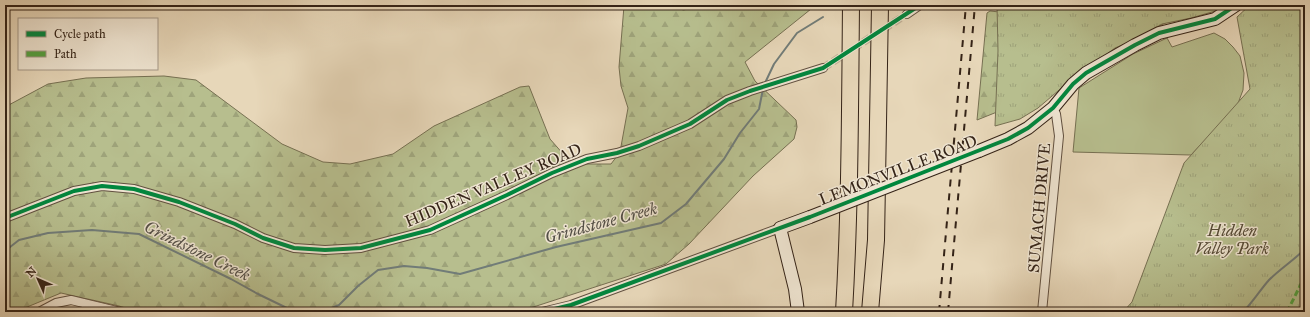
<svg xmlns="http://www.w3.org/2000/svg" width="1310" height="317" font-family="'IM FELL Great Primer',serif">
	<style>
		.grass { fill: #b7be8e; stroke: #767052 }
		.forest { fill: url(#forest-firs); stroke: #767052 }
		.park { fill: url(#park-tufts); stroke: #767052 }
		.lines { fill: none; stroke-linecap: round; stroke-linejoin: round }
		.stream { stroke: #717c78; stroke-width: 2 }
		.street-tunnel { stroke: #c3b399; stroke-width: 8; stroke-dasharray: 8 4; stroke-linecap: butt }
		.street-casing { stroke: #615040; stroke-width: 10 }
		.secondary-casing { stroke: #342317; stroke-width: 14 }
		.highway-casing { stroke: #342317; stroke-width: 18 }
		.street { stroke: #efe5d2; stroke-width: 8 }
		.secondary { stroke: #efe5d2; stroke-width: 12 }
		.highway { stroke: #e7d7b9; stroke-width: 16 }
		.rail { stroke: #342317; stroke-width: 2; stroke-dasharray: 7 7; stroke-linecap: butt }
		.secondary-bridge-casing { stroke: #342317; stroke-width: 14; stroke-linecap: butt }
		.secondary-bridge { stroke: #efe5d2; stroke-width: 12 }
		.quiet { stroke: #53a240; stroke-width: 3; stroke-dasharray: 6 3; stroke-linecap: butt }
		.cycleway-casing { stroke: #efe5d2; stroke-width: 6 }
		.cycleway { stroke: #00873e; stroke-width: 4 }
		.labels { text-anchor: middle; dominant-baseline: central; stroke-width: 3; stroke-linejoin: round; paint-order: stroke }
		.street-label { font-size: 16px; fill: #342317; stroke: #efe5d2 }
		.park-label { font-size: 16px; font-style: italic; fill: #554a35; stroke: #efe5d2 }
		.water-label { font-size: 17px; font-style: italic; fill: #534f47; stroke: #efe5d2 }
	</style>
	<defs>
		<pattern id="forest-firs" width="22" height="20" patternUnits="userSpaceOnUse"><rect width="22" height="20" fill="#b7be8e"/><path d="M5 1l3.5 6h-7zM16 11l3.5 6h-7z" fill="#9ea37a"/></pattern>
		<pattern id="park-tufts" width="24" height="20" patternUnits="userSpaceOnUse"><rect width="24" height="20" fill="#b7be8e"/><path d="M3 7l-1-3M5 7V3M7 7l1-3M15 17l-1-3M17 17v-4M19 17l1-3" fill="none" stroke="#9ea37a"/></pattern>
	</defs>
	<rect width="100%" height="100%" fill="#e7d7b9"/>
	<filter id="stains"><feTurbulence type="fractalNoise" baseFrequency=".005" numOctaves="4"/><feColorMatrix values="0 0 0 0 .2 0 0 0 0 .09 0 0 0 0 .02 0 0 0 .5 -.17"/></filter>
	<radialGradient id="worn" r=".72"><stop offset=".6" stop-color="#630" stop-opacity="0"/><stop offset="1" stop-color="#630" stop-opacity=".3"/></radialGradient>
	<path class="grass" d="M1214,33l11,6 8,8 7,9 4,17 -1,17 -6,16 -46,49 -118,-3 6,-64 54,-34 34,-16 5,9z"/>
	<path class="forest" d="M627,5h48l8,5 29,-5h104l-71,57 10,19 41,39 1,7 -3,12 -41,37 -64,68 -23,20 -148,48h-379l-20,-6 -58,-13 -46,19h-10v-205l43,-23 38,-6 78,-2 32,4 86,64 41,18 27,2 43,-10 41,-28 86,-39 9,-1 21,53 22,25h39l9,-12 8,-44 -7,-22 -2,-19 5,-61z
		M990,11l19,2 158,9 -119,61 -36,23 -35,14 10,-107z"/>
	<path class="park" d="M997,5h232l-10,5 -28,8 -29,6 -26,15 -21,9 -50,37 -27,23 -18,11 -25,7 3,-75z
		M1250,5h55v307h-182l9,-10 52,-139 66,-74 -13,-72z"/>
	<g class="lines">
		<path class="stream" d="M765,83l9,-19 23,-31 26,-16
			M5,251l14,-11 29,-7 44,-3 47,4 92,45 27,15 33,16 15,2
			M322,312l17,-7 19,-19 20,-16 26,-4 23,2 33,6 96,-27 105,-24 25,-19 38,-45 16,-26 19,-24 4,-20
			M1243,312c10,-10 17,-22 26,-32 11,-11 25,-20 36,-31"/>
		<path class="street-tunnel" d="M823,68l84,-54"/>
		<defs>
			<path id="street" d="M907,14l13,-9
				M5,218l69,-27 28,-5 32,3 45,13 56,22 28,14 31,10 31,2 36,-2 69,-18 77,-35 45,-22 35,-14 30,-6 22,-7 51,-22 37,-24 23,-9 73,-23
				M39,312l17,-9 15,-3 50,12
				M542,312l29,-7 209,-77
				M1042,312l17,-176 -3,-22 -3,-6"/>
			<path id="secondary" d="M979,151l29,-12 20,-11 25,-20 20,-24 13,-11 49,-28 24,-12 56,-14 21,-14
				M798,312l-3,-23 -15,-61 30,-11"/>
			<path id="highway" d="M844,312c6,-102 6,-205 7,-307
				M870,312l6,-72 4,-235"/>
		</defs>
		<use href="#street" class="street-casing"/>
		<use href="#secondary" class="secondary-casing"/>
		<use href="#highway" class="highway-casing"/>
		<use href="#street" class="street"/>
		<use href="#secondary" class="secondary"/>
		<use href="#highway" class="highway"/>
		<path class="rail" d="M939,312l27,-307
			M948,312l27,-307"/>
		<defs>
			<path id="secondary-bridge" d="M810,217l169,-66"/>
		</defs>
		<use href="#secondary-bridge" class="secondary-bridge-casing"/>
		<use href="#secondary-bridge" class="secondary-bridge"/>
		<path class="quiet" d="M1287,312l18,-36"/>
		<defs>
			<path id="cycleway" d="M5,218l69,-27 28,-5 32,3 45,13 56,22 28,14 31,10 31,2 36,-2 69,-18 77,-35 45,-22 35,-14 30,-6 22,-7 51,-22 37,-24 23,-9 73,-23 97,-63
				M542,312l29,-7 239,-88 198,-78 20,-11 25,-20 20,-24 13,-11 49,-28 24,-12 56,-14 21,-14"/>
		</defs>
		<use href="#cycleway" class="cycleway-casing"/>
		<use href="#cycleway" class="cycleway"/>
	</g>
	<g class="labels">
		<g class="street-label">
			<text transform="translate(898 170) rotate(-21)">LEMONVILLE ROAD</text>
			<text transform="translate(493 185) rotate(-23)">HIDDEN VALLEY ROAD</text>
			<text transform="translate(1039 208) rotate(-85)">SUMACH DRIVE</text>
		</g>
		<g class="park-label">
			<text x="1232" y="230">Hidden<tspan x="1232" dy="18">Valley Park</tspan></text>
		</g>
		<g class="water-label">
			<text transform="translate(601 223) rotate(-15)">Grindstone Creek</text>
			<text transform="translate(197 251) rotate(26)">Grindstone Creek</text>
		</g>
	</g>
	<rect width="1310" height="317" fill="none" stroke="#e7d7b9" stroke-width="20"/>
	<rect x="6" y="6" width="1298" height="305" fill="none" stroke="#342317" stroke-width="2"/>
	<rect x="10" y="10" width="1290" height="297" fill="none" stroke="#342317"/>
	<rect x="18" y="18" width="140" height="52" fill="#efe5d2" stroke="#a49787"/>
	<rect x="26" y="31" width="20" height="6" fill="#00873e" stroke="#a49787"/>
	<text x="54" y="38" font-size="12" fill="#342317">Cycle path</text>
	<rect x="26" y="51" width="20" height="6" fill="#53a240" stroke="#a49787"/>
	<text x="54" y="58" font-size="12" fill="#342317">Path</text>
	<g transform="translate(38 279) rotate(315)" stroke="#efe5d2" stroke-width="3" paint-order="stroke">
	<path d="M0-3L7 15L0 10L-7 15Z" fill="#342317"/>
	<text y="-6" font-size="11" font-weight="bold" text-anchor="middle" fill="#342317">N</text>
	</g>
	<rect width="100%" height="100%" filter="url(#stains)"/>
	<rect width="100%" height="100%" fill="url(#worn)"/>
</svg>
